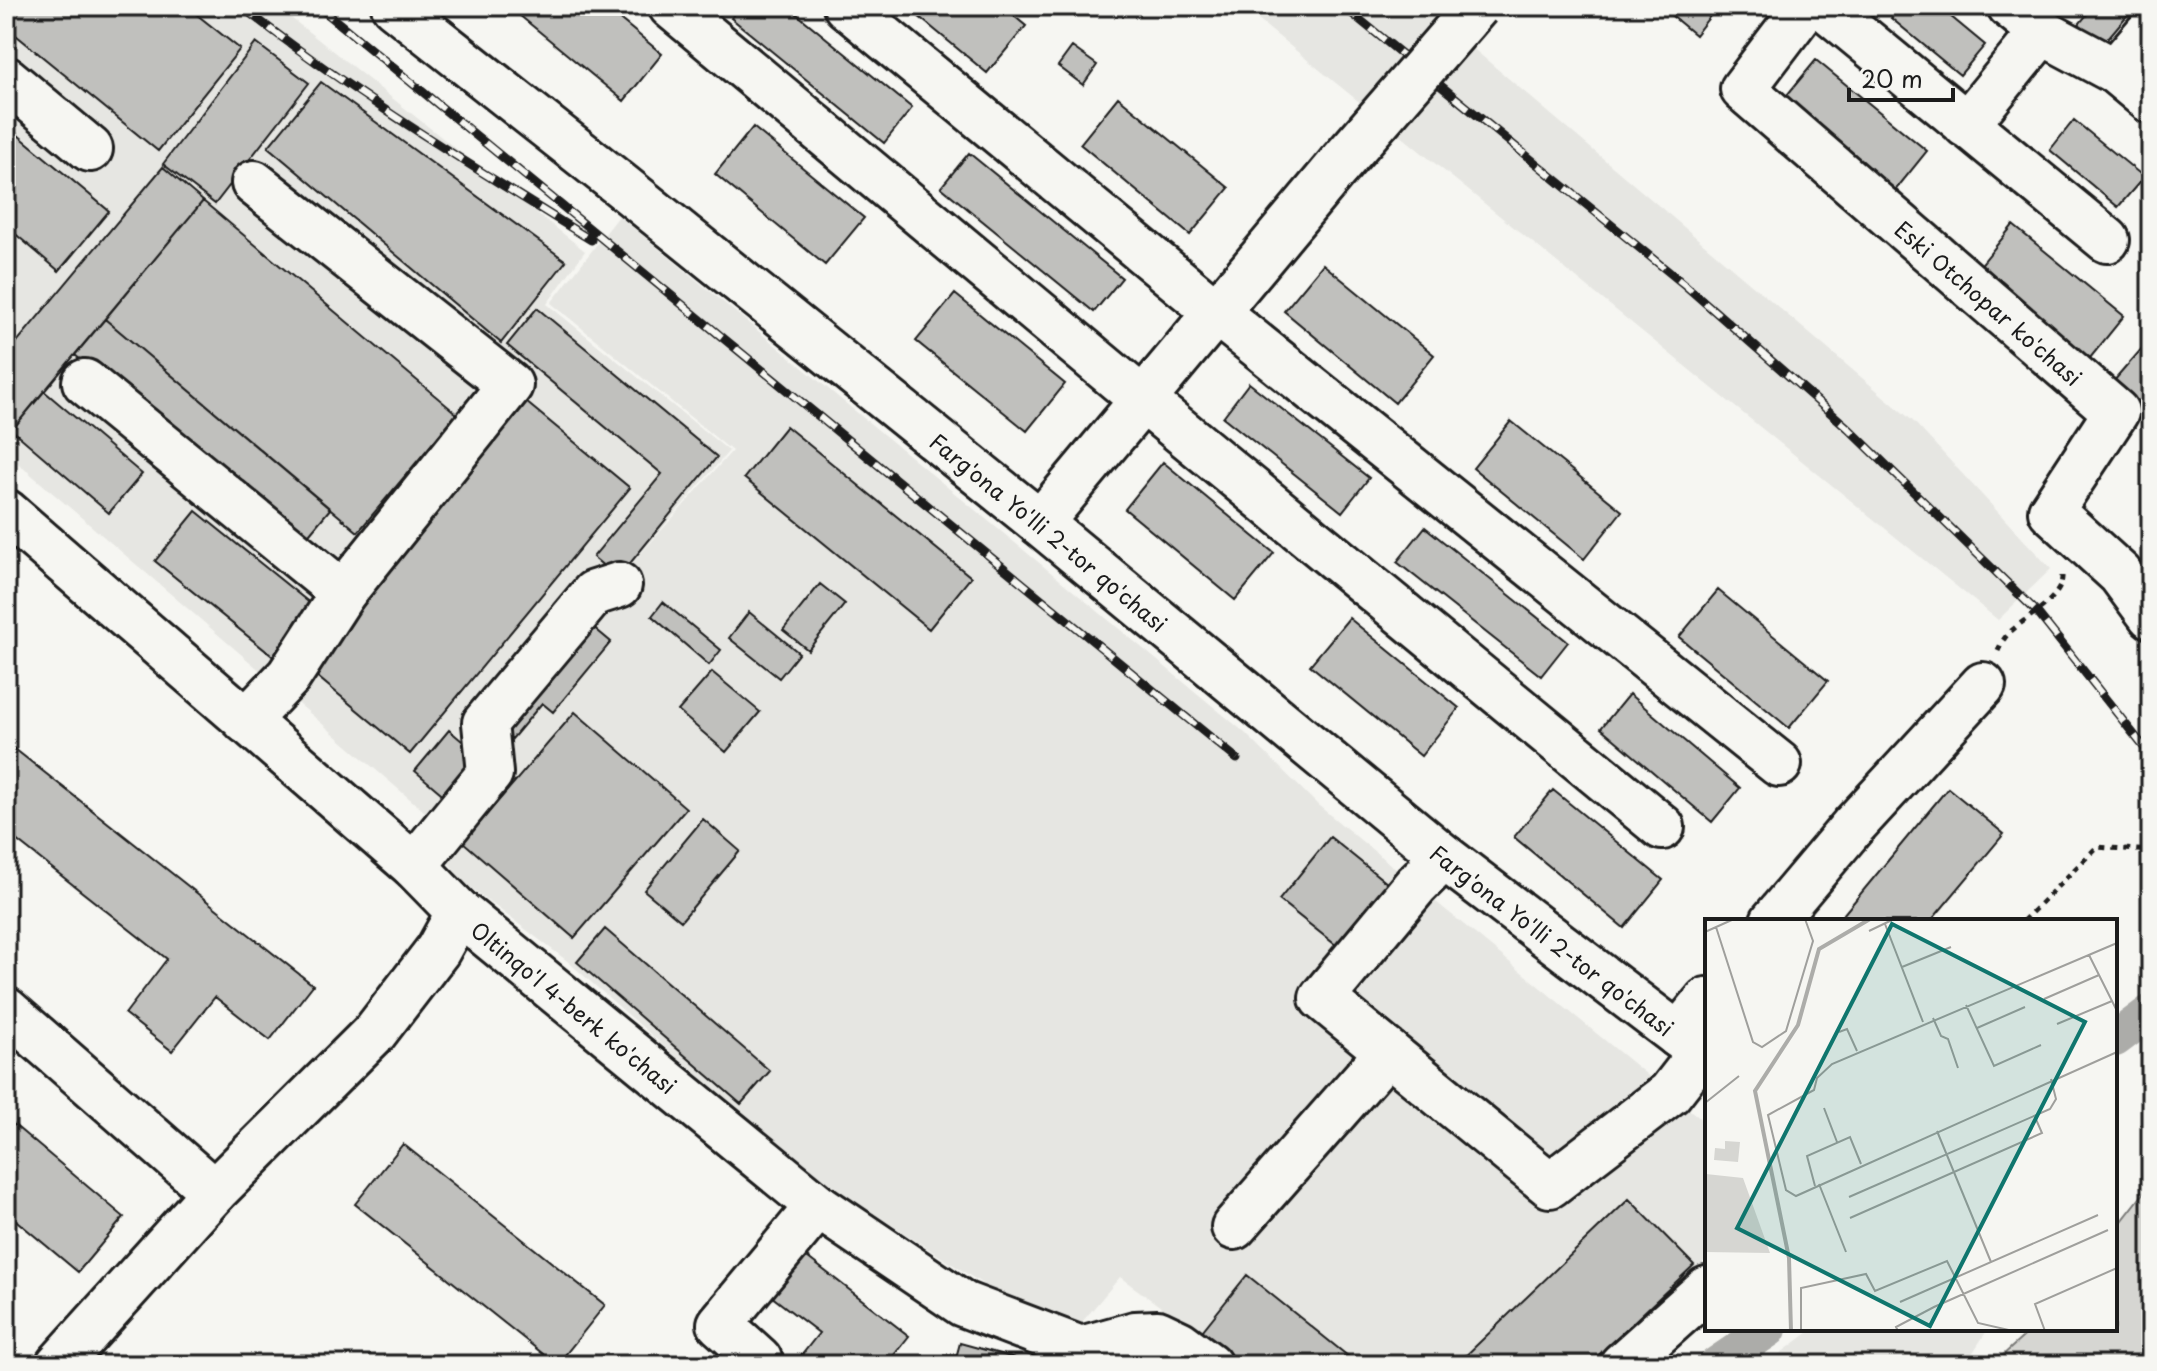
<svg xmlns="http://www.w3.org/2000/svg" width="2157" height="1371" font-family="'Playpen Sans',sans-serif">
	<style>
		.built { fill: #e6e6e2 }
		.green { fill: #d6d6d2; stroke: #797977; stroke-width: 2 }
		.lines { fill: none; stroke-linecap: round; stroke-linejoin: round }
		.canal { stroke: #acaca9; stroke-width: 36 }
		.building { fill: #c0c0bd; stroke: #1c1c1c; stroke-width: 2 }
		.minor-casing { stroke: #1c1c1c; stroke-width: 50 }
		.path { stroke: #1c1c1c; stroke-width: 5; stroke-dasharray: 6 6; stroke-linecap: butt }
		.minor { stroke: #f6f6f2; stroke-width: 44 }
		.rail-casing { stroke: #1c1c1c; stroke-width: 9 }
		.rail { stroke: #f6f6f2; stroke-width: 6; stroke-dasharray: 18; stroke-linecap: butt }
		.minor-bridge-casing { stroke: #1c1c1c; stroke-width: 50; stroke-linecap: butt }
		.minor-bridge { stroke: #f6f6f2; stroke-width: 44 }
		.labels { text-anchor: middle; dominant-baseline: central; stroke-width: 6; stroke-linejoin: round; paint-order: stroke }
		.street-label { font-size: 22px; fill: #1c1c1c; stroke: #f6f6f2 }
		.inset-river { fill: none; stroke: #acaca9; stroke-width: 4 }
		.inset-road { fill: none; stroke: #9f9f9c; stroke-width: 2 }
		.view { fill: #0f766e; fill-opacity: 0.15; stroke: #0f766e; stroke-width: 4 }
		.inset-edge { fill: none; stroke: #1c1c1c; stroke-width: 4 }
	</style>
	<rect width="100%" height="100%" fill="#f6f6f2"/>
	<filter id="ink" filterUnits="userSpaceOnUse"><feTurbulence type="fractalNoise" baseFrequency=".0125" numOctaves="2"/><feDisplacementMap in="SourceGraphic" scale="16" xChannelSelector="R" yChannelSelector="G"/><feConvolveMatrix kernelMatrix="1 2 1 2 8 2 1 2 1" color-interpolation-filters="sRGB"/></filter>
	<g filter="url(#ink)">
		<path class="built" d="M6,6h270l309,245 -38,53 182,147 -109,126 112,-126 -181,-148 68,-87 625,516 75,74 388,318v135l-116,106h-351l-120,-88 -43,51 -21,-15 -10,12 -247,-160 -233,-205 -104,-79 -20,-28 54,-67v-61l118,-141 -40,2 -110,128 21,39v12l-47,58 -432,-370z
			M1241,6h182l491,416 137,147 -53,51z
			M1813,1329h175l-23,36h-200z"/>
		<path class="green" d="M2151,1184v181h-159l40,-36h83v-99z"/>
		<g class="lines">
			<path class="canal" d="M2115,1039l36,-27
				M1716,1365l53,-36"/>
		</g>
		<path class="building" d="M6,6h180l54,43 -82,102 -152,-124z
			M517,6h87l58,48 -38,47 -111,-91z
			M740,6h47l125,102 -28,35 -153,-125z
			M906,6h96l24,20 -39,47z
			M1660,6h58l-23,29z
			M1901,6h37l47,39 -25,30 -69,-57z
			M2094,6h41l-32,38 -24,-20z
			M256,43l53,40 -94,121 -52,-40z
			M1072,47l25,18 -14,20 -25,-19z
			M1816,60l111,91 -38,47 -112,-91z
			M321,82l245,179 -65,82 -233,-196z
			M1118,97l111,91 -39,47 -110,-91z
			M2074,120l70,57 -26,30 -68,-57z
			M6,125l103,86 -50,60 -53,-45z
			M753,127l111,91 -39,47 -110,-91z
			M969,153l153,125 -28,34 -153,-125z
			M163,167l40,34 -191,229 -6,-5v-70z
			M203,201l254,213 -99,118 -253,-213z
			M2013,225l111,91 -38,47 -111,-91z
			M1323,264l111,91 -39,48 -111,-92z
			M955,294l110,90 -38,47 -111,-90z
			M537,308l180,149 -99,121 -25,-21 69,-83 -155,-129z
			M105,319l225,190 -30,36 -225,-190z
			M2151,338v54l-17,20 -27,-23z
			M1249,383l120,95 -27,34 -119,-95z
			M44,391l98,83 -33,39 -97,-83z
			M526,402l104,86 -220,266 -103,-86z
			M1511,421l111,90 -38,48 -111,-91z
			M786,426l185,151 -42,52 -185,-151z
			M1163,462l111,91 -39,47 -110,-91z
			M196,511l121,98 -41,50 -121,-98z
			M1425,527l143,115 -27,34 -144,-114z
			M820,584l25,20 -37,46 -25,-20z
			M1718,590l110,91 -39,47 -110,-91z
			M663,602l58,48 -12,15 -57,-49z
			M749,612l50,41 -20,25 -50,-40z
			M1349,618l110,90 -38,48 -111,-91z
			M586,621l25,21 -58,70 -11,-9 -30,36 -14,-13z
			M712,672l48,40 -34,40 -48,-41z
			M1629,694l111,94 -28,34 -111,-94z
			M575,712l111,96 -112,130 -111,-96z
			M449,730l32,27 -34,41 -32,-27z
			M6,742l307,243 -43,55 -55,-43 -43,54 -47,-37 42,-55 -161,-127z
			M1948,788l56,46 -73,87h-93z
			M1553,790l110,90 -39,48 -110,-91z
			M703,819l37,32 -59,70 -37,-31z
			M1330,837l58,47 -51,62 -58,-46z
			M605,929l165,142 -29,33 -164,-142z
			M6,1118l118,99 -46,55 -72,-60z
			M403,1144l202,161 -48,60 -202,-161z
			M1629,1199l65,66 -106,100h-132z
			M803,1254l106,82 -23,29h-92l25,-32 -48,-37z
			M1247,1275l112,90h-119l-41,-30z
			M960,1343l73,20v2h-79z"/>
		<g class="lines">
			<defs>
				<g id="minor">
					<path id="s1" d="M394,6l228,180 418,337 404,334 263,200"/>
					<path d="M671,6l472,394 519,427"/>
					<path d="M846,6l370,306 563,452"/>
					<path id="s2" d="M1806,6l-63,83 373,323 -65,99 69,63 31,42"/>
					<path d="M1823,6l284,234"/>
					<path d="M2010,6l32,26 73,39 36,30"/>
					<path d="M2115,71l36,-42"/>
					<path d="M6,79l84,70"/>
					<path d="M1966,125l76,-93"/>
					<path d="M85,382l258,211"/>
					<path id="s3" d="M6,512l408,354 45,46 359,294 145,98 118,45 54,-15 23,-1 21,10 30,22"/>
					<path d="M1040,523l299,-358"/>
					<path d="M246,721l43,-45 54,-83 167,-208 -256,-202"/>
					<path d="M1444,857l-28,28 -94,113 228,187 120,-92 31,-40"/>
					<path d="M414,866l76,-93 -5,-50 109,-130 25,-8"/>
					<path d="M1773,921l80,-95 130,-141"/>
					<path d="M6,1010l208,182"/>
					<path d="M1678,1035l29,-35"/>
					<path d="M1234,1227l154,-175"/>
					<path d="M759,1359l-39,-35 98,-118"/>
					<path d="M58,1365l156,-173 161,-160 63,-82 21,-38"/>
					<path d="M1622,1365l85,-76"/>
				</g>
			</defs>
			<use href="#minor" class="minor-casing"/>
			<path class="path" d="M1998,651c2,-4 3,-9 6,-12 13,-19 59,-37 58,-63
				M2023,921l74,-74 54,4"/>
			<use href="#minor" class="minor"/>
			<defs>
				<path id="rail" d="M241,6c110,87 231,160 350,234
					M318,6l919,753
					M1343,6l342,279 163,143 188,183 115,145"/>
			</defs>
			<use href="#rail" class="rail-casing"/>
			<use href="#rail" class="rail"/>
			<defs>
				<path id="minor-bridge" d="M1339,165l138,-159"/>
			</defs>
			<use href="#minor-bridge" class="minor-bridge-casing"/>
			<use href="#minor-bridge" class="minor-bridge"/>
		</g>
	</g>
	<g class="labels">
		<g class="street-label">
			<text stroke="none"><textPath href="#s2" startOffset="430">Eski Otchopar ko'chasi</textPath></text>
			<text stroke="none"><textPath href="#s1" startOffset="840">Farg'ona Yo'lli 2-tor qo'chasi</textPath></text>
			<text stroke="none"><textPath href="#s1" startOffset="1488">Farg'ona Yo'lli 2-tor qo'chasi</textPath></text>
			<text stroke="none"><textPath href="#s3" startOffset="754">Oltinqo'l 4-berk ko'chasi</textPath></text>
		</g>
	</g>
	<g transform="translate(1705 919)">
		<rect width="412" height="412" fill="#f6f6f2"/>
		<path d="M20,222l15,1 -2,20 -24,-2 1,-12 10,1zM1,255l37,4 27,75 -65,-1z" fill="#d6d6d2"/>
		<path class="inset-river" d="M86,412l-2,-73 -34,-167 43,-66 21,-76 51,-30"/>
		<path class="inset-road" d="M180,5l38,98M11,8l37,115 9,5 24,-16 27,-90 -8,-22M164,12l25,-12M0,13l29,-13M412,24l-285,121 -15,14 -3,12 -46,25 18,75 10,6 321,-144M384,36l28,56M197,48l49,-20M339,80l55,-24M261,86l28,61 47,-21M228,99l8,18 7,3 10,29M352,105l55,-23M272,109l48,-21M134,113l8,-3 10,22M0,184l34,-27M119,189l13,34M232,212l54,131M114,265l27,68M110,267l-8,-30 43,-19 11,27M144,278l201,-88 6,-10 -5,-20M145,299l192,-85 -7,-16M195,383l198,-87M96,412v-43l65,-14 9,17 72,-30 31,62 35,8M193,412l-2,-4 38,-20 174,-77M340,412l-10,-27 82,-36"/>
		<path class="view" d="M187,5l193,98 -155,304 -193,-98z"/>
		<rect width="412" height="412" class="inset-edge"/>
	</g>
	<rect width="2157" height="1371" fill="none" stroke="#f6f6f2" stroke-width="32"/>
	<rect x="16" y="16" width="2125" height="1339" fill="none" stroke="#1c1c1c" stroke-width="3" filter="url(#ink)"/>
	<path d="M1849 88v12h104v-12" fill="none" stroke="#1c1c1c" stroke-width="4"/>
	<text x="1861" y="88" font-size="24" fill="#1c1c1c" stroke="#f6f6f2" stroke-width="6" paint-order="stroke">20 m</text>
</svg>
